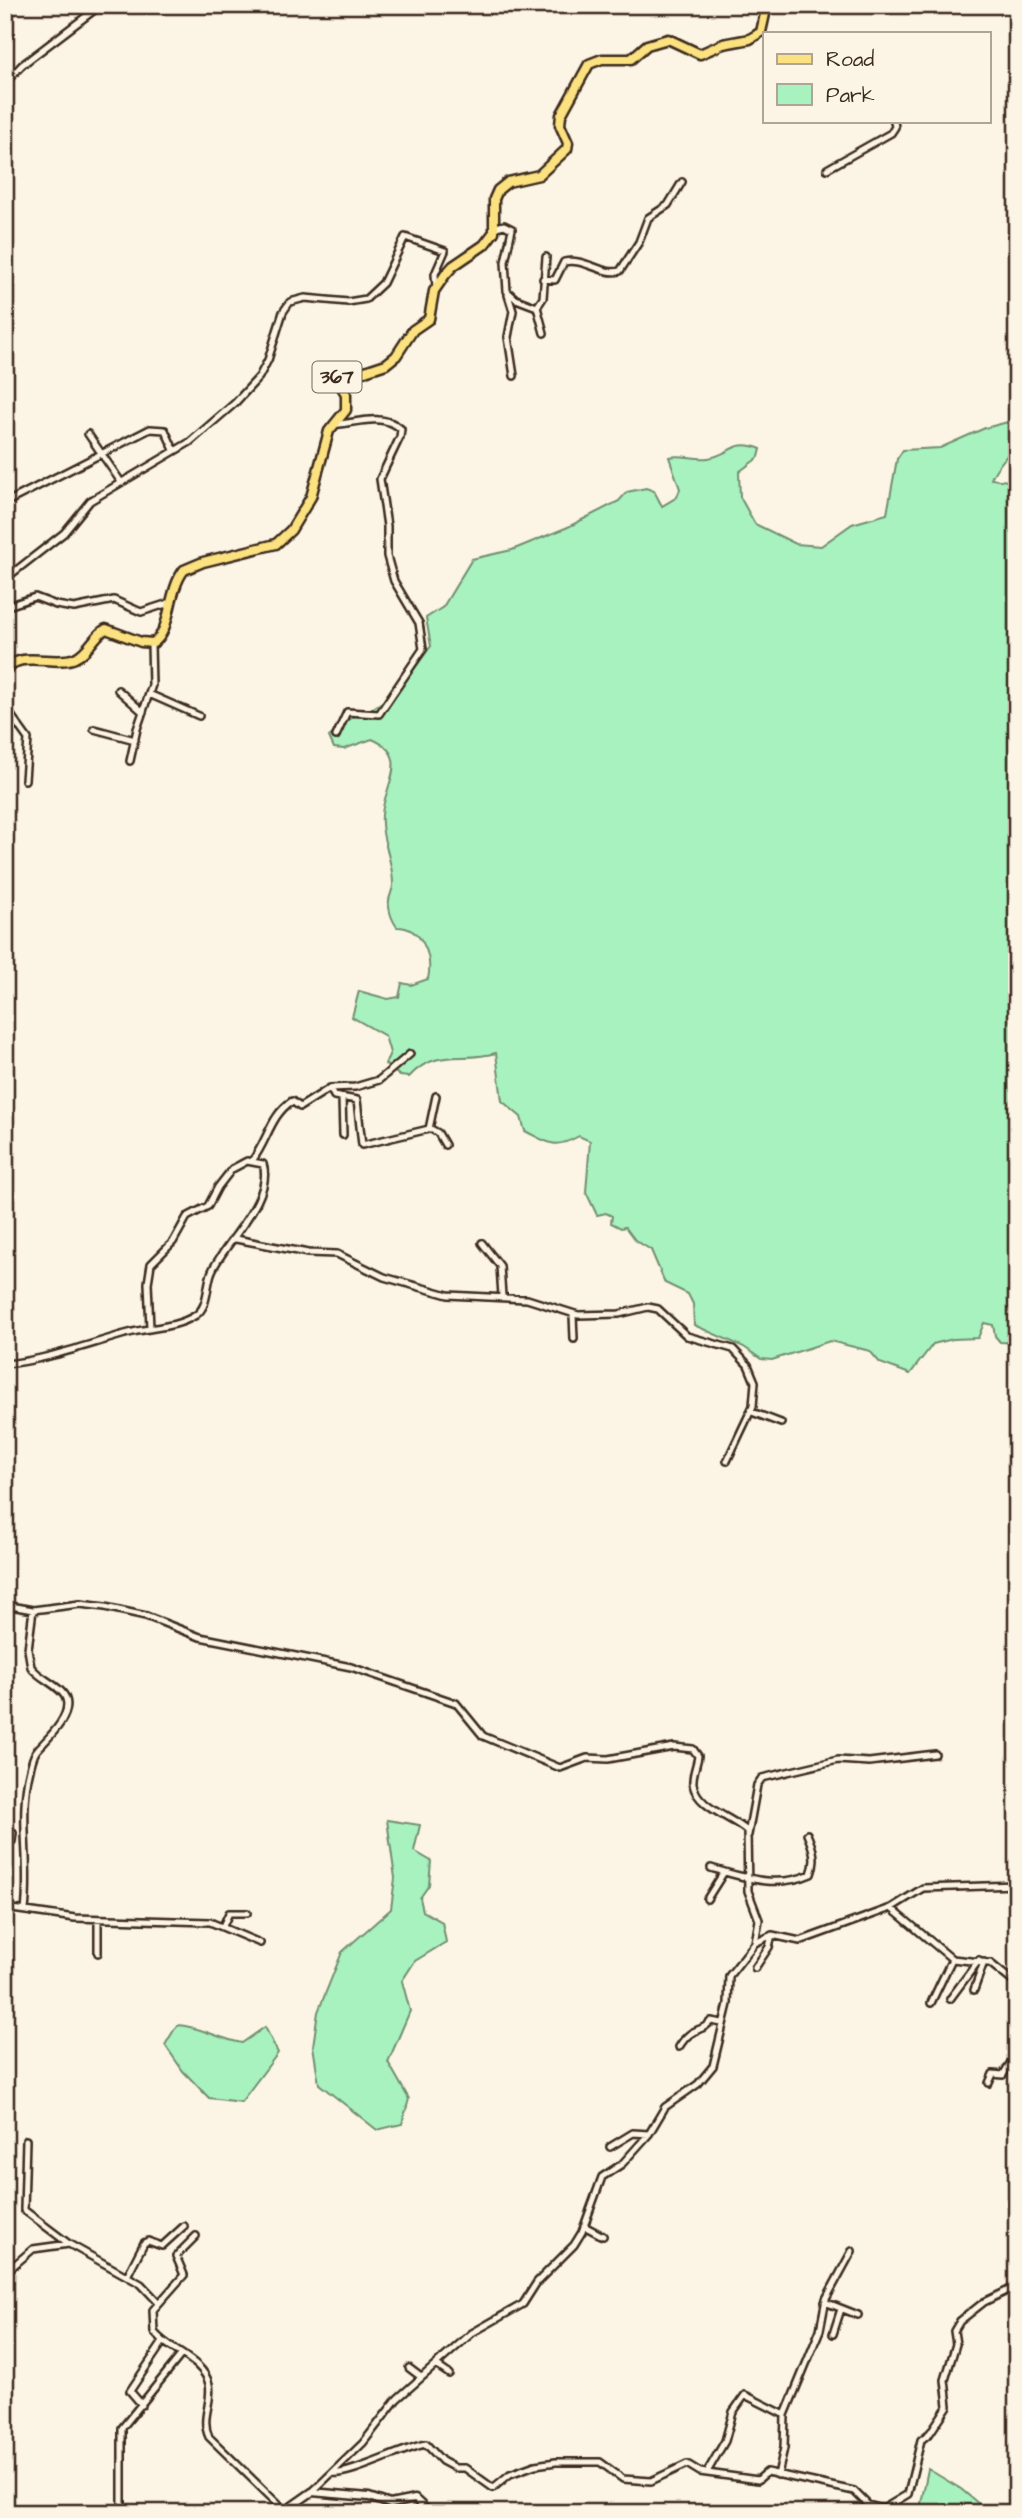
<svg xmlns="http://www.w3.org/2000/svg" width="1022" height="2518" font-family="'Architects Daughter',sans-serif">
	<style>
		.green { fill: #a8f2c0; stroke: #728e6f; stroke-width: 2 }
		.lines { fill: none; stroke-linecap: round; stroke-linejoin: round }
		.minor-casing { stroke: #3b2a1e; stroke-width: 10 }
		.tertiary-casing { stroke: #3b2a1e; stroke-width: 11 }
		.primary-casing { stroke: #3b2a1e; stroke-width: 13 }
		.minor { stroke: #fcf5e5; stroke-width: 5 }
		.tertiary { stroke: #fcf5e5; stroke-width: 6 }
		.primary { stroke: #fbe180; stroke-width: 8 }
		.labels { text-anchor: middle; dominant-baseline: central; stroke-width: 5; stroke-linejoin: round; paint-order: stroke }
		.shield { fill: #fcf5e5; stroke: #75675a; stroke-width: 2 }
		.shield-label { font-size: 19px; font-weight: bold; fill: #3b2a1e }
	</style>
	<rect width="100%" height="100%" fill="#fcf5e5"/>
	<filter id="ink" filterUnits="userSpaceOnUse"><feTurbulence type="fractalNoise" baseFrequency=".0143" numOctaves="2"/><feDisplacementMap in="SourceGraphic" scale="14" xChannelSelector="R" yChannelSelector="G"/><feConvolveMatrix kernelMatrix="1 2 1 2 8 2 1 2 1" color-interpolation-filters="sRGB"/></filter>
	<g filter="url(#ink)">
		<path class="green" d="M1008,422l8,15c-6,22 -19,25 -25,42l26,3v861l-17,-1 -5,-6 -2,-11 -9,-2 -6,15 -25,1 -20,5 -23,30 -30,-11 -10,-12 -40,-10 -58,19 -11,-1 -17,-12 -50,-22 -1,-21 -5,-10 -23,-11 -14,-33 -16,-10 -10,-13 -4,1 -10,-5 1,-7 -6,-3 -9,2 -11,-23 4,-51 -11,-5c-25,14 -30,7 -54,-5l-4,-14 -19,-16 -6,-48c-33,10 -60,-6 -87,24l-9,-1 -15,-12 5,-11 -5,-17 -33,-19 7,-26 29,8 11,-2 3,-14 9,2 17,-6c5,-23 -6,-52 -31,-52 -5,-7 -7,-12 -8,-20 -2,-8 3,-14 4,-21 1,-24 -13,-47 -11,-71 1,-29 31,-59 -10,-76l-28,10 -10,-1 -5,-11 25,-21 13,-4 18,-12 6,1 40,-55 -5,-28 17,-11 29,-48 40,-9 56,-23 51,-26 8,-9 19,-4 8,3 8,15 15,-9 3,-8 -11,-32c14,-3 26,3 39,1 23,-3 25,-20 53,-9l-2,8 -20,15 1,25 15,27 41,20 25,2 31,-22 35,-10 10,-55 6,-9 37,-2 45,-20z
			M387,1820l33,5 -6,26 17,10 -2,24 -9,13 3,13 19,11 4,20 -31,19 -13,20 8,30 -22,51 21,37 -7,25 -25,6 -58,-46 -6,-38 5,-34 24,-60 49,-43 4,-31z
			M177,2025c22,1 42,14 65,18l23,-16 13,26 -37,49 -32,-4 -26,-27 -18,-26z
			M928,2469l33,20 24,20 -1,4h-65z"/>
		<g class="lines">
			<defs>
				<path id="minor" d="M5,83l17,-18 79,-60
					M827,169l64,-36 4,-6 -1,-6
					M496,227l8,-2 8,4 -7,33 2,29 9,8 21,8 7,26
					M543,279l12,1 9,-18c20,-5 39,14 56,9l19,-29 9,-24 20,-13 14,-23
					M508,295l5,16 -5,26 6,39
					M537,307l6,-9 3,-41
					M333,425c22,-2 50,-13 68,4l-1,8 -20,42 7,47v30l7,25 25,42 4,26 -44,65 -32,-2 -11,24
					M88,434l33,48
					M5,503l145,-74 15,1 9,20
					M5,579l59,-46 26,-32 100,-59 45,-39 24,-26 9,-17 15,-48 7,-10 15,-4 43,4 18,-3 17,-16 22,-46 40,14 -10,23 1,13
					M5,607l30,-10 21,8 18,3 40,-8 27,12 28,-9
					M118,690l25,22
					M149,694l50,22
					M5,707l23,32 -3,41
					M94,729l41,11
					M130,761l7,-32 15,-44 -1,-41
					M330,1088l4,8 23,4 5,45 67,-16 7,-33
					M342,1098l1,37
					M429,1128l9,5 7,12
					M252,1161c16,-21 18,-45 40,-60l8,6 30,-19 25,-1 24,-7 31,-26
					M236,1239l72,14 29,1 47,23 64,18 79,4 51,16 41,-1 29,-7 10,2 29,27 46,13 15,16 7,17 -2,24 -26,55
					M482,1243l18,23 2,30
					M573,1315l1,24
					M5,1364c43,-4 83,-20 124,-31 22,-6 47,-5 67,-18 13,-9 10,-30 16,-44 13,-29 62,-72 51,-107l-16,-3 -15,8 -14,18 -10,19 -21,11 -14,25 -22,22 -3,19 2,45
					M752,1412l29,11
					M5,1605l28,5 47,-6 25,3 41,9 54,21 151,30 105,36 27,33 77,32 27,-10 21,1 66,-12 19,2 5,7c-1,9 -6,18 -5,28 4,24 39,33 54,47l1,60 11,29 -4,23
					M748,1835l9,-50 5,-7 76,-18 31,2 66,-8
					M5,1841h7l1,-8
					M711,1868c34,10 66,21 100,6 6,-14 2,-26 -4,-40
					M707,1899l17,-27
					M5,1908l70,10 135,4 50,21
					M891,1908l61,51 38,4 27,22
					M25,1910c6,-47 -7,-94 5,-141 2,-6 3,-15 8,-20 9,-10 34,-32 28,-50 -4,-13 -27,-20 -35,-32l-3,-18 5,-39
					M223,1926l6,-13h18
					M98,1953v-33
					M755,1968l14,-21 3,-12
					M974,1990l10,-28
					M950,1999l29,-39
					M931,2003l21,-44
					M679,2047c13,-22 22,-13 32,-26l11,2
					M989,2083l4,-9 10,1 14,-23
					M26,2140l-2,70 45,34
					M610,2147l23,-14 16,1
					M584,2226l19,10
					M196,2236l-20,20 8,19 -31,35 1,22c14,19 49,27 55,52 4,19 -9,33 0,53l76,74
					M5,2273l28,-24 36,-5 72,40 17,18
					M127,2276l17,-33 4,-2 14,5 22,-20
					M825,2302l33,13
					M833,2334l8,-25
					M436,2365l13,9
					M409,2368l12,9
					M142,2405l-12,-14 33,-49
					M785,2415l35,-85 6,-31 26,-48
					M707,2472l18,-31 8,-29 12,-17 40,20 -1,33 -6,27
					M332,2473c15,4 73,-26 94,-29l16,17 13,7h10l28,20 17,-14 25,-9 21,-3h44l23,17 28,2 36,-17 13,8 58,8 9,-8 87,19 14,14 15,4 25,-15 13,-54 9,-7 18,-27 -3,-26 11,-36 -2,-13 6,-10 24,-19 33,-16
					M312,2492l51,-49 34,-44 75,-66 51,-29 14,-22 37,-37 8,-13 20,-55 20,-13 27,-30 16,-27 33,-23 15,-18 15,-62 1,-28 26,-33 17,-8 28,6 91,-33 32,-20 94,-3
					M122,2513v-85l59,-73"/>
				<path id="tertiary" d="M282,2513l30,-21 57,5 21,7 25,-5 15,14"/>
				<path id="primary" d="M5,673c10,-25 49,-6 70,-15 15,-7 18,-22 31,-29l35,13 12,1c19,-12 14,-51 31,-73l19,-8 73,-18 15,-14 20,-33 18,-66 17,-21v-16l-9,-15 2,-8 23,1 24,-8 10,-8 17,-26 16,-11 5,-28 11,-16 8,-9 31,-21 10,-13v-33l4,-9 10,-8 31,-7 28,-26 1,-6 -8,-18 1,-10 28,-51 13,-5h29l16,-14 21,-6 32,15 23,-10 27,-5 11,-7 6,-27
					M5,678v13"/>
			</defs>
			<use href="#minor" class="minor-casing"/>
			<use href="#tertiary" class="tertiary-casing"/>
			<use href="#primary" class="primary-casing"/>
			<use href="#minor" class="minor"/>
			<use href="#tertiary" class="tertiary"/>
			<use href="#primary" class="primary"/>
		</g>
	</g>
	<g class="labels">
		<rect class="shield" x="312.5" y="361.5" width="49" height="31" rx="5"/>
		<g class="shield-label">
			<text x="337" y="377">367</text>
		</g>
	</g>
	<rect width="1022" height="2518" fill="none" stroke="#fcf5e5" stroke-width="28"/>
	<rect x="14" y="14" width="994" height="2490" fill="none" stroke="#3b2a1e" stroke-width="2.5" filter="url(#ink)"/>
	<rect x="763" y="32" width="228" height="91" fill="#fcf5e5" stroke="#afa495" stroke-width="2"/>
	<rect x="777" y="54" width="35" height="10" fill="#fbe180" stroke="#afa495" stroke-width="2"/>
	<text x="826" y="66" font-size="21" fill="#3b2a1e">Road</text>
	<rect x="777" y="84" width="35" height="21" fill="#a8f2c0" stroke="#afa495" stroke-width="2"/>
	<text x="826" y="102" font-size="21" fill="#3b2a1e">Park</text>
</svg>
